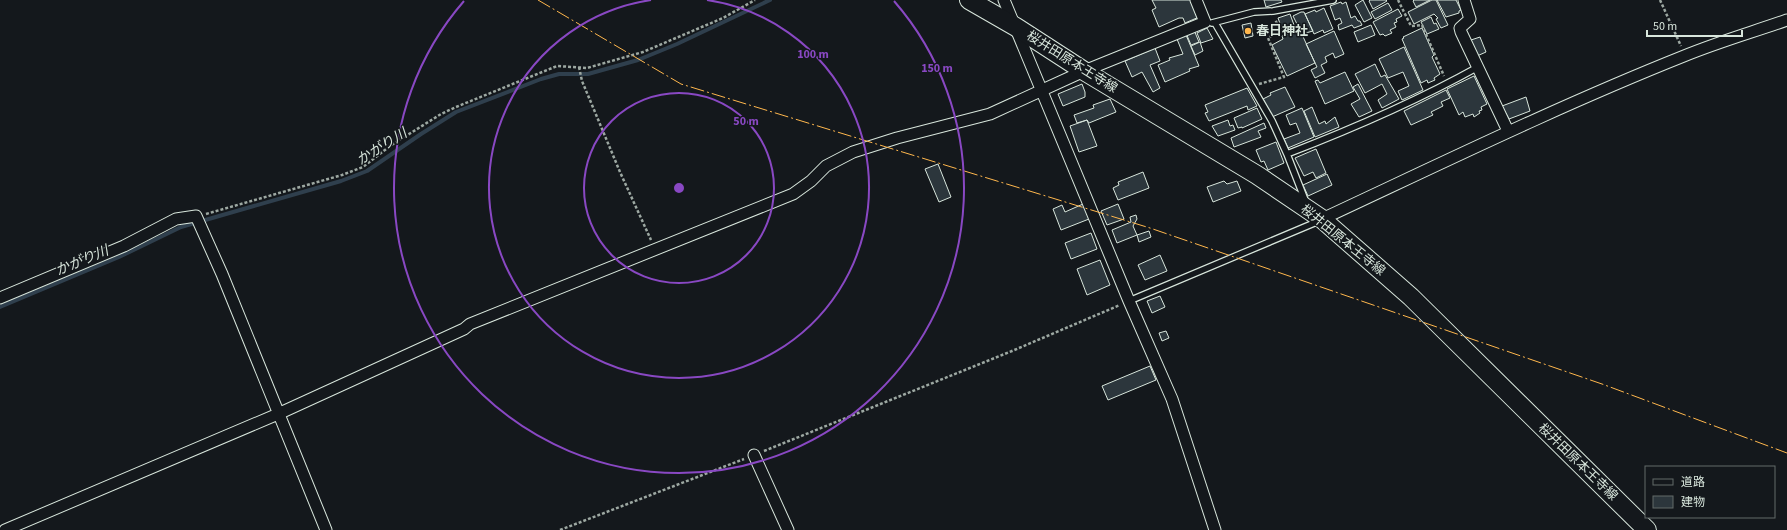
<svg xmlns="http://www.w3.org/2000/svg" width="1787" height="530" font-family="'Source Sans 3','Noto Sans JP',sans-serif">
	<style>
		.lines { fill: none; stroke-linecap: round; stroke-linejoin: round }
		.stream { stroke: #2f3f4d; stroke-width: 4 }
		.building { fill: #2c363c; stroke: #d8e6dc }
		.lane-casing { stroke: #d8e6dc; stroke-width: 8 }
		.street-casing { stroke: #d8e6dc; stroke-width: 13 }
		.primary-casing { stroke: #d8e6dc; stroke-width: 20 }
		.path { stroke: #9da8a2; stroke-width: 2.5; stroke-dasharray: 3 2; stroke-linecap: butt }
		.lane { stroke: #14181c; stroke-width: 5.5 }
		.street { stroke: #14181c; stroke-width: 11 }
		.primary { stroke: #14181c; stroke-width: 18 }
		.power { stroke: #ffb74d; stroke-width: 1; stroke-dasharray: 14 3 2 3; stroke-linecap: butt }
		.ring { fill: none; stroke: #8948c3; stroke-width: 2 }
		.poi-dot { fill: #ffb74d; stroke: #14181c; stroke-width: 1.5 }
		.labels { text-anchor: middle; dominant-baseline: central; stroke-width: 3; stroke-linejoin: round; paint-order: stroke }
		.poi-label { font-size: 13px; font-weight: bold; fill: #d8e6dc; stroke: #14181c; text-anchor: start }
		.street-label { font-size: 13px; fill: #d8e6dc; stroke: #14181c }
		.water-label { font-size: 14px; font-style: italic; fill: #d8e6dc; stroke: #14181c }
		.centre { fill: #8948c3; stroke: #14181c; stroke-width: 2 }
		.ring-label { font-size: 12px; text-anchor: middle; font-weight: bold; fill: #8948c3; stroke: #14181c; stroke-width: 3; stroke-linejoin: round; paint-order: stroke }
	</style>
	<rect width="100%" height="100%" fill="#14181c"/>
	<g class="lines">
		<path class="stream" d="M0,307l119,-50 62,-30 160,-46 26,-10 54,-37 35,-22 85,-33 18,-5h29l50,-14 39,-16 93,-44"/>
	</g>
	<path class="building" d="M1152,0h39l8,17 -14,6 -2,-5h-4l-20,9 -7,-17 4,-2z
		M1264,0h17l1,2 -16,5z
		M1363,0l9,18 -8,4 -9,-17z
		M1370,0h16l1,1 -14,8 -4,-8z
		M1414,0h16l-14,7 -3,-6z
		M1432,0h4l12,25 -7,3 -5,-9 2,-1 -4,-4 -20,10 -6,-12z
		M1437,0h19l5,10 -2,1v2l-13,4z
		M1341,2l1,2 4,-2 5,16 4,-2 3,5h2l2,4 -8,3 -2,-3 -13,5 -1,-5 4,-2 -2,-5 -5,2 -5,-14z
		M1388,3l4,7 -17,9 -4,-7z
		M1324,8l9,21 -9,4 -1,-3 -9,4 -9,-20 10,-4 1,2z
		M1398,9l4,7 -6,3 1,3 -3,1 2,4 -6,3 2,3 -7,3 -2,-2 -3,1 -7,-13z
		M1301,12h3l9,19 -11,3 -9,-18z
		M1290,14l4,11 -12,4 -4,-11z
		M1431,17l3,7 2,-1 3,6 -12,5 -6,-12z
		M1251,23l2,13 -8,2 -3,-13z
		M1371,25l4,10 -17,7 -4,-10z
		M1207,28l6,11 -12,4 -4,-10z
		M1422,28l12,27 -2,2 8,17 -6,4 1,2 -7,3 -1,-3 -6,3 -19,-44 2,-1 -1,-1z
		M1194,30l5,12 -8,3 -5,-12z
		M1300,30l15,33 -28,13 -15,-31 11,-6 -1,-3 8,-3 1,2z
		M1334,31l10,23 -9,4 -2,-5 -8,4 2,5 -6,3 4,8 -10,5 -4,-8 6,-3 -11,-23z
		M1186,35l13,31 -10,3 1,2 -25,11 -7,-17 12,-5 -1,-2 14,-4 -6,-15z
		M1480,37l6,15 -9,4 -6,-16z
		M1200,42l3,9 -8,4 -4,-9z
		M1404,47l19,43 -21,10 -4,-9 11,-5 -6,-14 -15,6 -9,-19z
		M1155,48l5,13 -10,4 10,23 -7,4 -11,-20 -10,5 -7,-16z
		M1375,64l6,13 4,-2 14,24 -17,9 -4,-8 9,-6 -5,-10 -17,9 -10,-19z
		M1345,72l9,19 -29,13 -10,-23 3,-1 2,3z
		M1474,76l13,28 -6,3 1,3 -3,1 1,2 -6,4 -1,-3 -8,3 -2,-5 -4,3 -12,-26z
		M1082,84l3,8v5l-22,9 -5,-12z
		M1358,84l14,27 -13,6 -8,-13 9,-5 -7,-12z
		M1285,87l10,20 -23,10 -9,-18 8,-4 -1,-2z
		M1247,88l10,18 -9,4 -1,-4 -38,15 -4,-8 3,-1 -3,-7z
		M1446,90l4,8 -9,4 2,4 -12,6 2,3 -22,10 -7,-14z
		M1526,97l4,14 -21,8 -7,-13z
		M1110,99l6,13 -27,11 -2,-3 -10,3 -3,-8 20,-7 -1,-3z
		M1312,107l7,17 6,-3 1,3 9,-7 4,10 -24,10 -11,-26z
		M1257,108l5,11 -20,9v-1l-4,1 -4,-10z
		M1302,108l12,29 -26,11 -4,-9 16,-6 -4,-10 -6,2 -4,-10z
		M1087,120l10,26 -18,6 -9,-26z
		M1228,120l2,6 3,-1 2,5 -17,6 -6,-10z
		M1264,123l2,5 -8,3 3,6 -27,10 -3,-9z
		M1276,142l8,21 -16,7 -4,-9 -3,1 -5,-12z
		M1316,149l10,24 -10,5 -3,-6 -9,4 -9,-18z
		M938,164l13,33 -12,5 -14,-33z
		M1143,172l6,16 -31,12 -5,-12 6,-3 -1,-3z
		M1327,174l5,11 -24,11 -5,-11z
		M1224,181l3,3 10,-3 4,10 -28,11 -6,-15z
		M1083,204l6,15 -28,11 -8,-21 9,-4 3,7z
		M1118,204l6,15 -17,6 -6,-14z
		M1136,215l1,4 -4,7 4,9 -20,8 -5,-13 19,-8 -1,-5z
		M1149,231l2,6 -12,5 -2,-7z
		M1091,233l6,16 -26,10 -6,-16z
		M1160,255l7,16 -22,9 -7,-15z
		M1100,260l10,25 -23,10 -10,-26z
		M1160,296l5,11 -13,6 -5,-12z
		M1166,331l3,7 -7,3 -3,-8z
		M1150,366l6,14 -48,20 -6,-14z"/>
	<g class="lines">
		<defs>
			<path id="lane" d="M1212,23l42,-11 19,-1 60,-11
				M1215,23l57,98 15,33 18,46
				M1287,154c65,-25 130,-53 191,-87
				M1129,301l190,-80"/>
			<path id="street" d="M1004,0l125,301 43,98 43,131
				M1464,0l6,19 -10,9 1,4 47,99
				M1322,219c120,-56 239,-114 362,-163 34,-14 69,-24 103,-36
				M0,298l124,-52 52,-27 20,-3 26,58 104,256
				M754,455l34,75
				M5,530l273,-116 186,-85 6,-5 323,-130 18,-13 15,-15 27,-14 44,-14 93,-24 94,-43 121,-49 -9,-22"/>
			<path id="primary" d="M969,0l47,27 68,44 173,104 65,44 89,78 236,233"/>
		</defs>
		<use href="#lane" class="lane-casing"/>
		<use href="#street" class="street-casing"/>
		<use href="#primary" class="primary-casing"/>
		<path class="path" d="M1398,0l13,26 11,-1 22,51
			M1660,0l21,46
			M579,67l3,14 38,91 31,68
			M1259,84l25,-7 -16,-39 12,-7 -5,-12
			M206,214l136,-39 21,-8 27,-21 51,-32 15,-7 101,-41 30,2 56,-16 80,-34 32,-18
			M764,451l248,-100 108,-46
			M560,530l184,-71"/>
		<use href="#lane" class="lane"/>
		<use href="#street" class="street"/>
		<use href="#primary" class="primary"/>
		<path class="power" d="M538,0l143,84 469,144 452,156 185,69"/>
	</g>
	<g class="ring">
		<circle cx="679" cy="188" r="95"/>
		<path d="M707 0A190 190 0 1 1 651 0"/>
		<path d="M894 1A285 285 0 1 1 464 1"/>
	</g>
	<circle class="poi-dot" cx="1248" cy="31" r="4"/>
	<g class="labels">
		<g class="poi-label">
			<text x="1256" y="31">春日神社</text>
		</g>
		<g class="street-label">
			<text transform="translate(1072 62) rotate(32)">桜井田原本王寺線</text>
			<text transform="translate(1343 240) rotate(39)">桜井田原本王寺線</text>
			<text transform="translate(1578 462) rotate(44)">桜井田原本王寺線</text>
		</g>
		<g class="water-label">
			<text transform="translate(382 147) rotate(-32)">かがり川</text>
			<text transform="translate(82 261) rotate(-23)">かがり川</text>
		</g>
	</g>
	<circle cx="679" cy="188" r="6" class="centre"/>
	<g class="ring-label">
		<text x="813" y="58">100 m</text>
		<text x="937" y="72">150 m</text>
		<text x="746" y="125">50 m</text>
	</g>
	<rect x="1645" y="466" width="130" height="52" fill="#14181c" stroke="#626a69"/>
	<rect x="1653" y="479" width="20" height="6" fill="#14181c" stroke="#626a69"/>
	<text x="1681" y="486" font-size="12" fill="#d8e6dc">道路</text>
	<rect x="1653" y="496" width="20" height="12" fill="#2c363c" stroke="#626a69"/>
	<text x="1681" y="506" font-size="12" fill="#d8e6dc">建物</text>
	<path d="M1647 30v6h95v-6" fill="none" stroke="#d8e6dc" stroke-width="2"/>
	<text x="1653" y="30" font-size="12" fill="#d8e6dc" stroke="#14181c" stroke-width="3" paint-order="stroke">50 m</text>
</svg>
